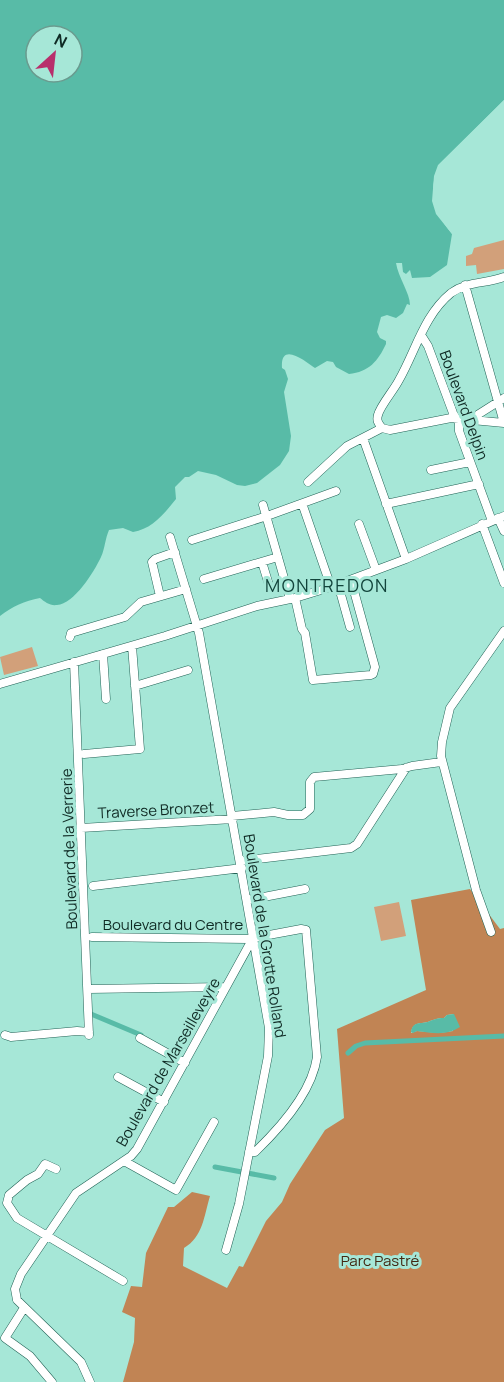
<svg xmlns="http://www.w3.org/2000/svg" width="504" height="1382" font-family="Manrope,sans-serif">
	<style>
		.green { fill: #d2a07a }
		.forest { fill: #c18454; fill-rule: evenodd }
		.water { fill: #58bba7; fill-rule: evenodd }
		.pier { fill: #a6e7d7 }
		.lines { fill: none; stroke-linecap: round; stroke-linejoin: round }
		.canal { stroke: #58bba7; stroke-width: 5 }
		.minor-casing { stroke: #226356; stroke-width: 9 }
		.minor { stroke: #fff; stroke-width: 8 }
		.labels { text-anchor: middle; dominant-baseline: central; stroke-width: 6; stroke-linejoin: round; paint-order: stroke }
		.street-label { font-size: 15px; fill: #0f2a24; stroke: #a6e7d7 }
		.park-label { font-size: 15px; fill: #422813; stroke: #a6e7d7 }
		.quarter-label { font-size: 18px; letter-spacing: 1.5px; fill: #12443b; stroke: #a6e7d7 }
	</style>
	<rect width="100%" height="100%" fill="#a6e7d7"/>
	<path class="green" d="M504,240v29l-27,5 -1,-9 -10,1v-10l6,-2 2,-6z
		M32,647l6,19 -34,9 -4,-18z
		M399,902l7,34 -25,5 -7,-34z"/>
	<path class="forest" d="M470,889l30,40 4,-1v454h-381l11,-40 1,-24 -13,-6 9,-26 11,1 4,-34 22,-46h6l18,-15 18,4c-6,20 -7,41 -26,52l-1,18 44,22 12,-22 4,1 23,-46 16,-19 8,-18 35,-54 19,-12 -7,-89 89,-39 -15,-90zM454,1014l-1,17 -14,2 -22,-2 -6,2c2,-13 10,-8 19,-12 6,-2 8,-3 14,-3l3,-3z"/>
	<path class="water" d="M0,0h504v100l-65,65c-12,27 -5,47 13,69l-5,31 -17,12 -18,1 -2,-8 -4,4 -3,-2 -1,-9h-6c2,14 14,30 14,42l-3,-1 -4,9 -7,5 -9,-3 -6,2 -4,15 3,6 6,3v3c-8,17 -17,28 -37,30l-13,-7 -3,-5 -6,-1 -12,7c-8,-5 -35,-28 -33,0l3,2 3,9 -4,13 7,44 -2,15 -9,14 -23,18 -12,3 -8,-1 -21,-10 -18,-4 -9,6h-4l-10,10 1,12c-12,15 -24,30 -43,33l-10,-4 -14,2c-4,9 -4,18 -8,27 -7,15 -27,47 -44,48 -7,1 -12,-3 -17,-7 -16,3 -27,8 -40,18zM36,36h36v36h-36z
		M454,1014l6,13c-14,9 -27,6 -43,4l-4,2 -2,-1c2,-12 10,-7 19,-11 6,-2 7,-3 14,-3l3,-3z"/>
	<path class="pier" d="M504,100v4l-63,63 -5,10 -1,23 4,12 16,21 -3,1 -16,-20 -4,-13 2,-25 4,-11z"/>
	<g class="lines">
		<path class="canal" d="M91,1014l50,21
			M348,1053l8,-7 9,-3 139,-7
			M215,1167l59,11"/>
		<defs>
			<path id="minor" d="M465,285l39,138
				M421,335l7,11 25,67 6,10v8l33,90
				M471,419l33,-21
				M382,428c-3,-4 -6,-7 -4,-13 2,-9 16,-25 21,-35 17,-30 25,-65 52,-87 16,-12 35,-9 53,-16
				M382,428l8,2 61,-12 53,5
				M363,438l43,121
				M431,470l39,-8
				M308,482l39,-36 35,-18
				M386,504l93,-20
				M263,505l27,94
				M303,506l28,81
				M498,518l6,13
				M359,524l17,46
				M482,524l22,59
				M170,537l29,96 70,395 -1,28 -29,148 -13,46
				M192,540l75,-24 69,-25
				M262,562l7,23
				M204,579l74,-22
				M338,584l12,43
				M160,596l-8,-34 3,-3 20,-7
				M295,598l7,31 3,4 8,47 58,-5 2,-1 2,-7 -24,-87
				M70,637l1,-4 54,-16 16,-15 45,-13
				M103,654l3,45
				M74,662l15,373
				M0,684l165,-48 92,-30 38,-8 36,-11 75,-28 98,-43
				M135,686l53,-16
				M84,754l56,-5 -8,-103
				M232,816l42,-4 14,3h15l7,-6v-27l4,-5 88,-8 10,-3 29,-4
				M81,828l152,-9
				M240,861l111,-13 6,-4 49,-76
				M93,886l149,-18
				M248,900l57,-11
				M491,932l-15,-42 -35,-134 1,-14 8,-34 54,-77
				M92,937l155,2 54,-10 5,1 11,127c-5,35 -38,72 -62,95h-6
				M88,989l138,-2
				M5,1035l6,2 66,-6 12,1
				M140,1038l45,25
				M118,1077l46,25
				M124,1161l52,29 38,-68
				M56,1169l-11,-5 -7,10 -11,6 -18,15 -2,8 10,15 106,63
				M24,1308l-19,30 25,18 22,26
				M90,1382l-9,-20 -64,-62 -2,-11 6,-15 55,-81 55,-37 6,-7 116,-211"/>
		</defs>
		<use href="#minor" class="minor-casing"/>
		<use href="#minor" class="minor"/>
	</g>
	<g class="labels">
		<g class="street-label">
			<text transform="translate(464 405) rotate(70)">Boulevard Delpin</text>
			<text transform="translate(156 810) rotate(-3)">Traverse Bronzet</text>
			<text transform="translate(69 849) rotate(-92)">Boulevard de la Verrerie</text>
			<text x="173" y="924">Boulevard du Centre</text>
			<text transform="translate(265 936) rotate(81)">Boulevard de la Grotte Rolland</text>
			<text transform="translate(168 1062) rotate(-60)">Boulevard de Marseilleveyre</text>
		</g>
		<g class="park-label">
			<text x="380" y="1260">Parc Pastré</text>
		</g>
		<g class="quarter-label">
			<text x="327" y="585">MONTREDON</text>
		</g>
	</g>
	<g transform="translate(54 54) rotate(27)"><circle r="28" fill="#a6e7d7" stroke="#6a9b8f" stroke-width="1.5"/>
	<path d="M0-4.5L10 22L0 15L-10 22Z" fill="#b82f6c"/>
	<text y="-9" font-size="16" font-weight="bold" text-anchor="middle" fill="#0f2a24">N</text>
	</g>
</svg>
